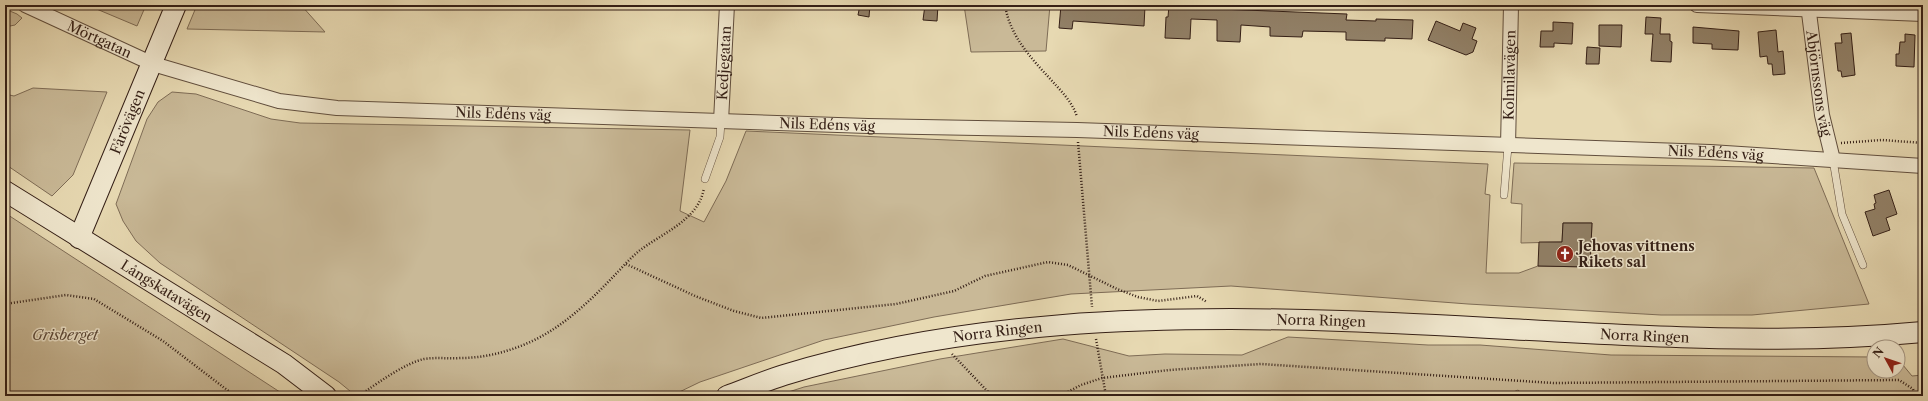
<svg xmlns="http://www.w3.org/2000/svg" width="1928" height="401" font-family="'Libre Caslon Text',serif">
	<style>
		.green { fill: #c9b997; stroke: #7e6c56 }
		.building { fill: #918067; stroke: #341f16 }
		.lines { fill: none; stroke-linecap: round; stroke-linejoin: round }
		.lane-casing { stroke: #614e3d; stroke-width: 8 }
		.street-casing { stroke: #614e3d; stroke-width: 16 }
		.secondary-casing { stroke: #341f16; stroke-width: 22 }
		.path { stroke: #341f16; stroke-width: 2.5; stroke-dasharray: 1 2; stroke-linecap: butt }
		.lane { stroke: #efe6cd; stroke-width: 7 }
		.street { stroke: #efe6cd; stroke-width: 14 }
		.secondary { stroke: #efe6cd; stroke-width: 20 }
		.labels { text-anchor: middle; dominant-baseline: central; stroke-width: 3; stroke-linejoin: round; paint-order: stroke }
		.street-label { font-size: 14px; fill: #341f16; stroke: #efe6cd }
		.poi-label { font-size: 14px; font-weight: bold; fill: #341f16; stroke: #efe6cd; text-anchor: start }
		.park-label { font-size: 14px; font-style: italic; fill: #594636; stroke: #efe6cd }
	</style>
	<rect width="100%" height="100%" fill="#e7d9b2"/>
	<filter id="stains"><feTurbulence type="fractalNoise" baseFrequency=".005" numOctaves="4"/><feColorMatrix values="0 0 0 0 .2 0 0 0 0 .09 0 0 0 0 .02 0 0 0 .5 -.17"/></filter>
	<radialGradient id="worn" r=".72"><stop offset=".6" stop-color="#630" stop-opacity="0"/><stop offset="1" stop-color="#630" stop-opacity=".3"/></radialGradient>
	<path class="green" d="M87,5h59l-9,21z
		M197,5h104l24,27 -138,-3z
		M964,5h86l-4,46 -75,1z
		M5,9l12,5 5,4 -7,7 -10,2z
		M33,88l74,4 -34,83 -21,21 -47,-32v-70l9,2z
		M172,92l24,2 75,25 29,4 390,7 -10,81 24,11 22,-41 20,-50 742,33 -3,30 5,1 -4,78h33l19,-7 52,1 2,-44h-29l-1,19 -41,1 1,-39 -11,-1 3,-40 300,5 55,136 -117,11h-91l-193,-11 -237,-18 -160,8 -137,23 -110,23 -124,42 -29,14h-315l-17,-14 -179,-119 -24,-22 -13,-20 -7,-17 31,-85 11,-17z
		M5,213l281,183h-281z
		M1288,337l140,8h52l131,10 263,2v14h24v-12l14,17 11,-1v21h-398l-7,-6 -14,6h-728l28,-9 136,-28 123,-20 66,17 36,-2 77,1z"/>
	<path class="building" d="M860,5h10l-1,12 -11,-2z
		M925,5h13l-1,16 -14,-1z
		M1061,5l84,1 -1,20 -71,-5 -1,8 -13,-1z
		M1169,5l50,4 128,5 -1,6 30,1v-2l37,1 -1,19 -27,-1v3l-39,-1v-8l-43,-1 -1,6 -32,-1v-9l-29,-2 -1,17 -23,-1v-21l-26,-1 -1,20 -25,-1 1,-21h2z
		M1646,17l15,1 -1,16h10v7l2,1 -1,20 -20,-1 2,-27h-8z
		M1436,21l24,10 3,-8 13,5 -4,11 5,2 -4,11 -7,3 -38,-15z
		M1553,22l20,1 -1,21 -18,-1v4h-14l1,-16h12z
		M1599,25h23l-1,22 -22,-1z
		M1693,27l46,4 -1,19 -26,-1v-5l-19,-1z
		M1776,30l2,22 5,-1 2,23 -12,1 -1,-11h-4l-1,-8 -7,1 -2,-25z
		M1851,33l4,42 -13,2 -1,-6h-3l-3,-28h7l-1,-9z
		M1905,34l10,1 -1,32 -18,-1v-12h3l1,-12h5z
		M1587,47l13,1 -1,16h-13z
		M1889,190l8,24 -11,4 4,12 -17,6 -8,-24 10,-3 -1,-5 2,-1 -2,-8z
		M1563,223h29l-2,44 -52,-1 1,-24h23z"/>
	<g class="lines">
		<defs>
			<path id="lane" d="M1833,160l9,54 21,51
				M705,179l15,-42 1,-16
				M1504,195l4,-49"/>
			<g id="street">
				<path id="s1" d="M25,5l128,59 126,37 58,7 531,18 209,4 633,22 213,14"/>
				<path d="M1697,5l226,9"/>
				<path id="s2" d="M1808,5l14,110 11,45"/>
				<path id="s3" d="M721,121l6,-116"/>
				<path id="s4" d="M1508,146l3,-141"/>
			</g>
			<g id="secondary">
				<path id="s5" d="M5,191l279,173 42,32"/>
				<path id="s6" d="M79,238l97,-233"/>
				<path id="s7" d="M727,396c19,-7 38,-15 57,-21 180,-55 372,-60 558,-54 194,6 388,29 581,11"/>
			</g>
		</defs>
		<use href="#lane" class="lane-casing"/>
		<use href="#street" class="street-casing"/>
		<use href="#secondary" class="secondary-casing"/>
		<path class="path" d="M1005,5c5,32 27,54 48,77 9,10 20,21 24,35
			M1078,142l14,165
			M1841,143l41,-3 41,3
			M626,264l69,32 39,15 27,7 135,-14 58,-13 31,-15 63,-14 20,3 49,24 21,8 20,4 39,-5 10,6
			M5,304l61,-9 28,4 69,42 72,55
			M1096,339l10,57
			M952,354l40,42
			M366,391c16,-11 40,-28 58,-32 13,-2 24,0 37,-1 23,0 46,-6 67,-15 32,-14 59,-39 83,-64 9,-9 18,-20 28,-28 23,-18 60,-31 65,-63
			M1060,396l21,-11 21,-7 67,-8 92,-6 292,19 346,-3 14,9 2,7"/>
		<use href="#lane" class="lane"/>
		<use href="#street" class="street"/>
		<use href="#secondary" class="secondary"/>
	</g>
	<defs>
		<symbol id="church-disc" viewBox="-11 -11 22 22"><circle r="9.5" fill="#8f2418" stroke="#efe6cd"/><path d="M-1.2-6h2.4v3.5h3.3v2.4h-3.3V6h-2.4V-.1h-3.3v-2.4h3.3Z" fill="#fff"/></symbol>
	</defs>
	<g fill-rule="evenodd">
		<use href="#church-disc" x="1555" y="244" width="20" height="20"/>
	</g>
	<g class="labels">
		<g class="street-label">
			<text stroke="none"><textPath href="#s1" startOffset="82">Mörtgatan</textPath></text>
			<text stroke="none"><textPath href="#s3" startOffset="58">Kedjegatan</textPath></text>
			<text stroke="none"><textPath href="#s4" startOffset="71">Kolmilavägen</textPath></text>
			<text stroke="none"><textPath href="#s2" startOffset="79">Abjörnssons väg</textPath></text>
			<text stroke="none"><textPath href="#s1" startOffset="497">Nils Edéns väg</textPath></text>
			<text stroke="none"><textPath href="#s6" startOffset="126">Fårövägen</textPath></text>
			<text stroke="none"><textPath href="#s1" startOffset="821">Nils Edéns väg</textPath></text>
			<text stroke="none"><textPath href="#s1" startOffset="1145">Nils Edéns väg</textPath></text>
			<text stroke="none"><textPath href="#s1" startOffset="1710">Nils Edéns väg</textPath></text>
			<text stroke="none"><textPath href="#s5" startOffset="190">Långskatavägen</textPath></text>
			<text stroke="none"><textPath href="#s7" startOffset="603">Norra Ringen</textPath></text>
			<text stroke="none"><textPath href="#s7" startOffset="279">Norra Ringen</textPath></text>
			<text stroke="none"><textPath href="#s7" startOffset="927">Norra Ringen</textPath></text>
		</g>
		<g class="poi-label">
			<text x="1578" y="246">Jehovas vittnens<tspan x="1578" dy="16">Rikets sal</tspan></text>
		</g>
		<g class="park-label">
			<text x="65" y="335">Grisberget</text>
		</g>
	</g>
	<rect width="1928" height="401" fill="none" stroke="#e7d9b2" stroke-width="20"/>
	<rect x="6" y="6" width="1916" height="389" fill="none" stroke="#341f16" stroke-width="2"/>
	<rect x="10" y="10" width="1908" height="381" fill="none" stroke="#341f16"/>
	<g transform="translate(1886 359) rotate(310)"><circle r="19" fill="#efe6cd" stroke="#a49684"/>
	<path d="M0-3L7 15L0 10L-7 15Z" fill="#8f2418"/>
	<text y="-6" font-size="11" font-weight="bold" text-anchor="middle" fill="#341f16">N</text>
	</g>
	<rect width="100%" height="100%" filter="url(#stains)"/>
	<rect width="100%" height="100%" fill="url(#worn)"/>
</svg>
